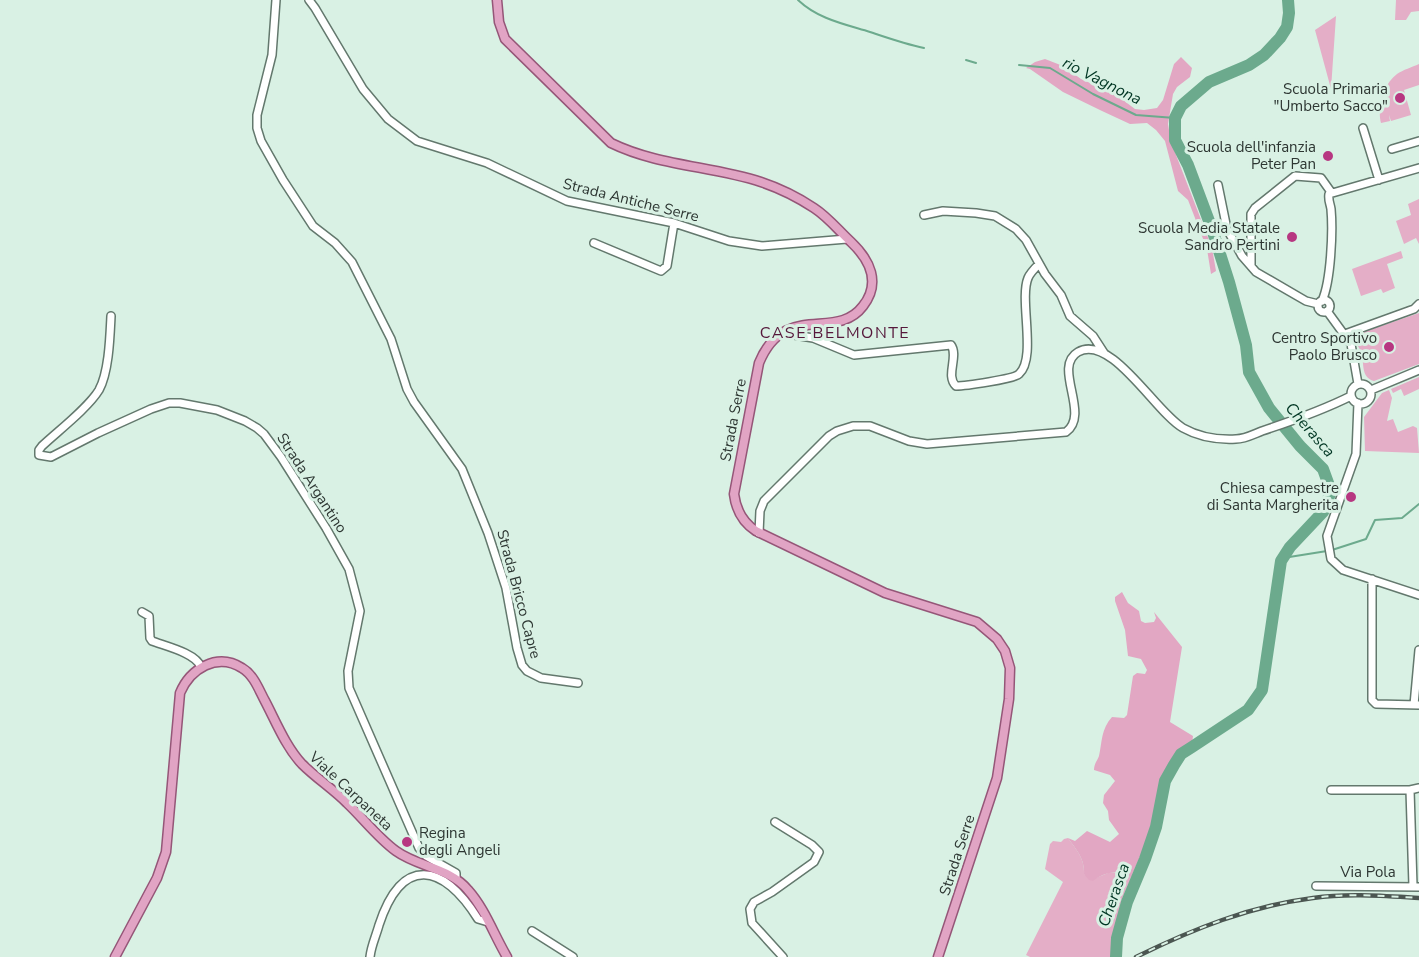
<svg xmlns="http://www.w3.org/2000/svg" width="1419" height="957" font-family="'Nunito Sans',sans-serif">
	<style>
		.green { fill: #e4aec7 }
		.forest { fill: #e2a7c3 }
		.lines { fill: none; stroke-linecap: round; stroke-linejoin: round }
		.stream { stroke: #6caa8d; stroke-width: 2 }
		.river { stroke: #6caa8d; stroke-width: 12 }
		.minor-casing { stroke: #63786d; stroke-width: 10 }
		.major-casing { stroke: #955678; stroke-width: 11 }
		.minor { stroke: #fff; stroke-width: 7 }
		.major { stroke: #e1a4c4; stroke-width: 8 }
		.rail-casing { stroke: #4b5651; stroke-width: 4.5 }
		.rail { stroke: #d9f1e4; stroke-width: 2; stroke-dasharray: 7; stroke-linecap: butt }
		.poi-dot { fill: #b73781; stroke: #d9f1e4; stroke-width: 2 }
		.labels { text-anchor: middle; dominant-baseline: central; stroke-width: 6; stroke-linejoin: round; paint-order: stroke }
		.poi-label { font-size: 15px; fill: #2d3632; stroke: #d9f1e4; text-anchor: end }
		.street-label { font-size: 15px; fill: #2d3632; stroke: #d9f1e4 }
		.water-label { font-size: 16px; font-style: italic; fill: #003623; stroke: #d9f1e4 }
		.neighbourhood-label { font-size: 16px; letter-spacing: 1.5px; fill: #56183b; stroke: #d9f1e4 }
	</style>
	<rect width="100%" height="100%" fill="#d9f1e4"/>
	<path class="green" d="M1396,0h23v11l-8,1 -5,8h-11z
		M1336,16l-5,73 -16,-59z
		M1419,64v21l-15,5 7,25 -20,6 -2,-6 1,6 -9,2c-4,-15 2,-39 16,-49 6,-4 15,-7 22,-10z
		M1419,199v45l-3,-6 -12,6 -8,-23 15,-6 -3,-11z
		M1401,251l2,7 -16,6 8,24 -12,5 -2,-4 -20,7 -9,-27z
		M1419,313v51l-45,17c-14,-4 -9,-18 -13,-29 -2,-5 -5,-9 -7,-13l1,-4z
		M1419,377v12l-15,7 -3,-7 -8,4 -2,-4z
		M1389,390l3,8 -5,23 6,-2 5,13 15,-6 4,2 2,25 -54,-2 -1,-34 18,-24z
		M1068,838c8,11 17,21 16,36l12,4 12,-5h16l7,5 -10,23 -8,56h-83l-4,-2 37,-73 -18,-13 5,-25 3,-3 8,1 3,-3z"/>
	<path class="forest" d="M1181,57l11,11 -2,9 -13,10 -4,7 -5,30 3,18 41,106 4,23 -5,3 -4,-25 -19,-49 -10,-9 -13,-50 -9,-11 -9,-7 -17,1 -28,-13 -39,-19 -33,-23 -4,-1 9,-6 10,-3 18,7 18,13 34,15 20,15 9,1 13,-2 6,-8 11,-36z
		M1122,592l6,11 11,8 2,10 4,2 9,-1 2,-4 -2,-6 28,35 -12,75 23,14 -1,8c-31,21 -27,43 -37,73 -6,21 -16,41 -24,61 -11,-9 -27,-6 -38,3l-4,-1 -5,-6c1,-15 -8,-25 -16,-36l7,3 12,-10 23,11 9,-8 -10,-14 -1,-9 -5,-8 1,-8 11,-14 -5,-6 -16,-5c0,-6 3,-9 5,-14 3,-14 2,-27 13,-39l12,1 3,-3 6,-39 4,-3 8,1 2,-4 -6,-11 -13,-3 -3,-26 -10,-29v-4z"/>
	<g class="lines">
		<path class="stream" d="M798,0c20,19 46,24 72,32 18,6 35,12 54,16
			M966,60l10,3
			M1019,65l31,3 43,26 43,21 39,3
			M1332,550l34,-11 9,-19 27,-2 17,-14
			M1283,558l44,-7"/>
		<path class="river" d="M1116,957l1,-19 10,-36 18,-43 11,-32 9,-46 9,-16 7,-11 11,-7 56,-37 14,-20 19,-129 9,-14 33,-35 8,-21 -8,-22 -23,-23 -31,-38 -20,-36 -3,-27 -17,-63 -17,-53 -24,-64 -13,-25v-22l6,-12 28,-24 40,-17 15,-10 16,-17 7,-11 2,-14 -1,-13"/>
		<defs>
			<path id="minor" d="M276,0l-4,55 -15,60v13l4,13 22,39 30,46 22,17 17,19 39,77 16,50 7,13 48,67 26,64 18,55 11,60 5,17 5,6 14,7 37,5
				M309,0l6,8 48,81 25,30 29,22 70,22 80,38 107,22 55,18 33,5 85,-7
				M1363,128l16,52
				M1392,149l27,-8
				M1218,185l9,44 15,27 14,16 50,29 12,3
				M924,215l19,-4 33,2 19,3 21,13 10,11 19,34 16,21 9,21 23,20 11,17
				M594,243l67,28 6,-5 7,-43
				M1251,266v-52l4,-6 40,-32 26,2 10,14
				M1318 306a6 6 0 1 1 12 0a6 6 0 1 1-12 0Z
				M1322,301c9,-20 11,-70 9,-92 -1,-6 -3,-9 -2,-15l90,-26
				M1327,311l24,33 7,40
				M111,316c-1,20 -2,56 -12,74 -11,18 -41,41 -57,56l-3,4v5l12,2 47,-24 53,-24 18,-6h11l37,7 28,11 12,7 7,6 17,23 45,71 23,41 11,42 -12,60 1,17 70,160 7,8 30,17v6
				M782,333l31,5 41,17 97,-10c8,11 -6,31 5,41 9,0 58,-7 63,-12 18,-16 0,-74 9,-96 2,-5 7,-10 11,-14
				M1345,334l69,-25 5,-5
				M1351 394a10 10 0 1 1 20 0a10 10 0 1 1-20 0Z
				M1371,390l48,-20
				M1358,403l-2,51 -29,82 4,23 12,11 76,25
				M759,533l1,-22 4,-10 65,-65 8,-5 16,-5h17l39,15 18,3 139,-12c25,-18 -14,-65 12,-80 33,-19 78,61 105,76 16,9 34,12 53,11 9,0 18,-5 26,-8 30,-10 61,-21 89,-35
				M1372,579v121l4,4 43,1
				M142,612l7,4 1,22 2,3c13,5 44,12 49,26
				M1414,705l5,-55
				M1331,790h79l9,-2
				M1410,790l3,96
				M775,822l37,23 7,7 -5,10 -42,30 -18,10 -4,7 2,14 31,34
				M1316,886l103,1
				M532,931l41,26
				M370,957c1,-11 6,-21 9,-32 23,-70 64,-62 99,-6l10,3"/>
			<path id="major" d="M497,0l2,22 6,17 106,104c47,23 101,23 150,39 18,6 38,16 53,26 14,9 25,23 37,34 19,18 30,41 12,64 -27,36 -78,-6 -104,57l-25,131c2,16 8,28 22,37l129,62 92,29 20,17 8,12 5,17 -1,31 -12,79 -59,179
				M115,957l42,-79 9,-26 14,-159c10,-24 37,-41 62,-25 12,7 17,22 23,33 11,21 21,46 37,63 14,14 31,25 45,39 16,15 31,35 49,48 22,16 54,17 72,39 17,19 26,45 39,67"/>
		</defs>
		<use href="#minor" class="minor-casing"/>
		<use href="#major" class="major-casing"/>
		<use href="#minor" class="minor"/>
		<use href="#major" class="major"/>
		<defs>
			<path id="rail" d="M1136,957c57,-28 114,-51 177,-59 35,-5 71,-2 106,0"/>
		</defs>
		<use href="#rail" class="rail-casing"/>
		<use href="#rail" class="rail"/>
	</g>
	<g class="poi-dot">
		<circle cx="1400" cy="98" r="6"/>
		<circle cx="1328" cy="156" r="6"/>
		<circle cx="1292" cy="237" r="6"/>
		<circle cx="1389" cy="347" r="6"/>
		<circle cx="1351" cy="497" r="6"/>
		<circle cx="407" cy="842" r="6"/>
	</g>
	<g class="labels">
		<g class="poi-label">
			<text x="1388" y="89">Scuola Primaria<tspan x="1388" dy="17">"Umberto Sacco"</tspan></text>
			<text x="1316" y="147">Scuola dell'infanzia<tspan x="1316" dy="17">Peter Pan</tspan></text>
			<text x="1280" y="228">Scuola Media Statale<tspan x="1280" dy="17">Sandro Pertini</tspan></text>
			<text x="1377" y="338">Centro Sportivo<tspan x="1377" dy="17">Paolo Brusco</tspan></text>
			<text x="1339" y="488">Chiesa campestre<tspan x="1339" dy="17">di Santa Margherita</tspan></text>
			<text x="419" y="833" text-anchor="start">Regina<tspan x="419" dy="17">degli Angeli</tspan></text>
		</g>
		<g class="street-label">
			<text transform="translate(631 200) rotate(14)">Strada Antiche Serre</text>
			<text transform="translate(733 420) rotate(-79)">Strada Serre</text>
			<text transform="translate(312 483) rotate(57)">Strada Argantino</text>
			<text transform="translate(519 594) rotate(75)">Strada Bricco Capre</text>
			<text transform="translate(351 791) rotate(43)">Viale Carpaneta</text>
			<text transform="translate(957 855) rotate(-72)">Strada Serre</text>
			<text x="1368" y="872">Via Pola</text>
		</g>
		<g class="water-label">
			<text transform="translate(1102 81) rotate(27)">rio Vagnona</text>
			<text transform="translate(1310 430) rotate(49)">Cherasca</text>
			<text transform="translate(1114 895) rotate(-71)">Cherasca</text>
		</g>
		<g class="neighbourhood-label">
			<text x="835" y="333">CASE BELMONTE</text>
		</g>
	</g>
</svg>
